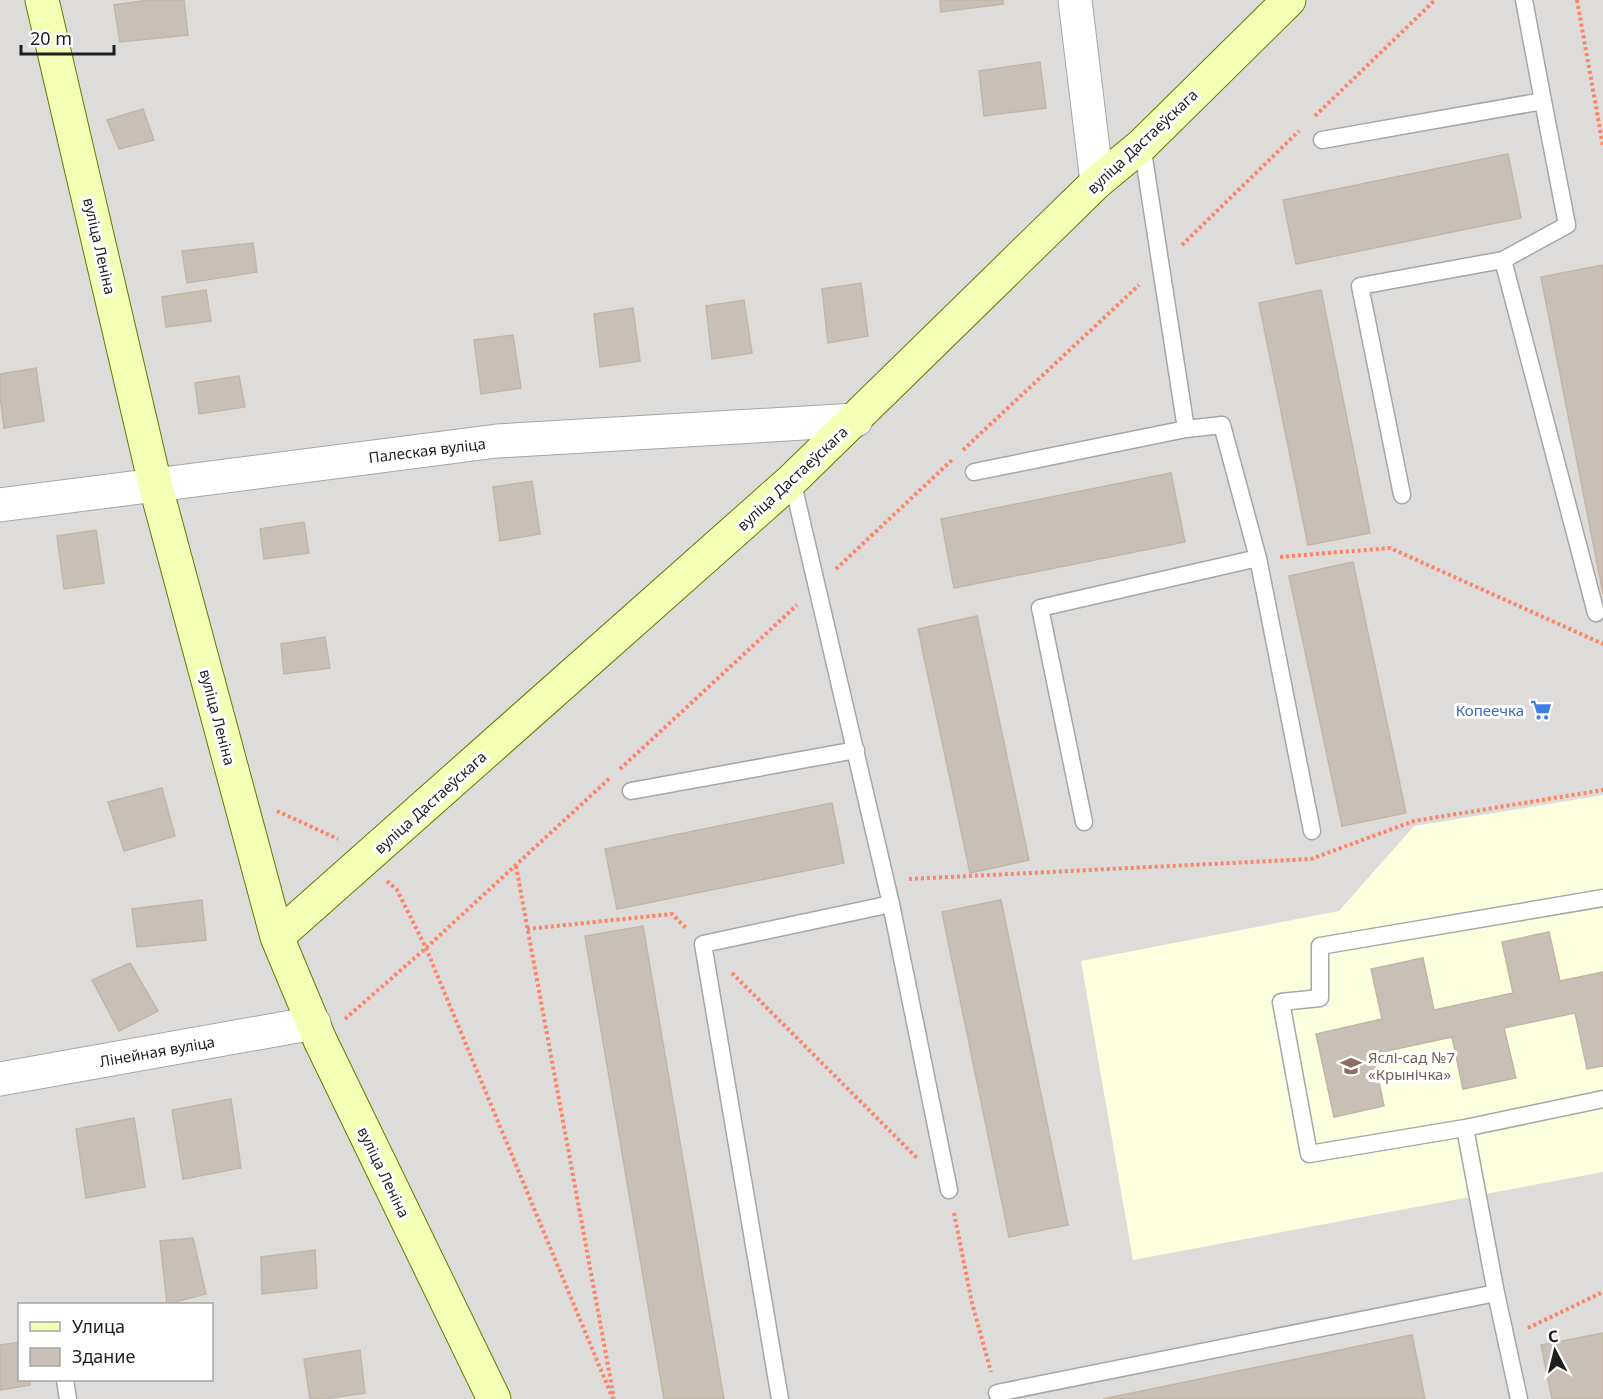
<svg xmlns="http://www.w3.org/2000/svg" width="1603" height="1399" font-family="'Noto Sans',sans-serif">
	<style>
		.residential { fill: #dddcdb; fill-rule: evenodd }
		.education { fill: #fcffde }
		.building { fill: #c8c0b7; stroke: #c3b5a5; stroke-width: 1.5 }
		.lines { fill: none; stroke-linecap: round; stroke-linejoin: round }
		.lane-casing { stroke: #a6a6a6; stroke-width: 19 }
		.street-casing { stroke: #a6a6a6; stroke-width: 35 }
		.secondary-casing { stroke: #637b00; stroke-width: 35 }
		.path { stroke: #ff8466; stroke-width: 4; stroke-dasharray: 3 3; stroke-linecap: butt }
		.lane { stroke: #fff; stroke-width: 16 }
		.street { stroke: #fff; stroke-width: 33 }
		.secondary { stroke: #f4feb4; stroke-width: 33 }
		.labels { text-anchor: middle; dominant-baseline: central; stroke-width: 6; stroke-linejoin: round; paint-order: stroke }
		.street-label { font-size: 15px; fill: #1f1f1f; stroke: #fff }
		.shop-label { font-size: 15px; fill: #366cbe; stroke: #fff; text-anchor: end }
		.education-label { font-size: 15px; fill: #785e54; stroke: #fff; text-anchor: start }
	</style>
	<rect width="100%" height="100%" fill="#f0ede4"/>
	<path class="residential" d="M0,0h1603v1399h-1603zM20,1304h192v76h-192z"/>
	<path class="education" d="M1603,795v377l-470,88 -52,-299 258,-50 75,-85z"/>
	<path class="building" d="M149,0h35l4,35 -68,7 -6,-37z
		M940,0h63v4l-62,8z
		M1040,62l6,46 -62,8 -5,-45z
		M143,109l11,31 -35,9 -12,-29z
		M1508,154l13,64 -225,46 -13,-64z
		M253,243l4,29 -70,11 -5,-32z
		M1602,265l1,3v326l-62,-317z
		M861,283l7,53 -40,7 -6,-54z
		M206,290l5,31 -45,6 -4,-30z
		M1321,290l49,243 -62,12 -49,-242z
		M744,300l8,53 -40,6 -6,-53z
		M633,308l7,53 -40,6 -6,-53z
		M513,335l8,53 -40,6 -7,-54z
		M36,368l8,53 -40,7 -4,-33v-21z
		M239,376l6,31 -46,7 -4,-31z
		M1171,473l14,69 -231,46 -13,-69z
		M532,481l8,53 -40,7 -7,-54z
		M304,522l5,31 -45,6 -4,-30z
		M96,530l8,53 -40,6 -7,-53z
		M1353,562l53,251 -64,13 -53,-250z
		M977,616l52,244 -59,13 -52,-244z
		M325,637l5,31 -46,6 -3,-30z
		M162,788l13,48 -51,15 -16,-49z
		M832,803l12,60 -227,46 -12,-60z
		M202,900l4,40 -69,7 -5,-38z
		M1001,900l67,325 -59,12 -67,-325z
		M643,926l81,473h-60l-79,-463z
		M1549,932l11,49 43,-9v94l-16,3 -12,-56 -71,15 12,50 -53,11 -11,-52 -79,17 11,52 -50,11 -18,-83 66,-15 -11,-50 52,-11 11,52 79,-17 -11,-51z
		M130,963l28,48 -39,20 -27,-51z
		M231,1099l10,69 -58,11 -11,-69z
		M134,1118l11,69 -59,11 -10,-69z
		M193,1238l13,56 -39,10 -7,-63z
		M315,1250l2,38 -55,6 -1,-37z
		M1603,1333v66h-51l-11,-54z
		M1412,1335l13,64h-322z
		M20,1342v38h10v5l-30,5v-45z
		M360,1350l5,43 -41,6h-14l-6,-40z"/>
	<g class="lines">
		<defs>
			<path id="lane" d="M1322,140l221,-39 -19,-101
				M1503,260l93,353
				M974,472l212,-43 -44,-284
				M1402,495l-42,-209 143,-26 64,-35 -24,-124
				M1258,558l54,273
				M631,791l225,-41
				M1084,822l-44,-214 218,-50 -36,-133 -36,4
				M1603,898l-283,48v52l-39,4 28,152 156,-26 138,-29
				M891,904l58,286
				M1465,1128l31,165
				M65,1380l3,19
				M997,1393l499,-100 23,106
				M780,1399l-77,-455 188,-40 -99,-424"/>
			<path id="street" d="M1075,0l22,182
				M0,505l497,-64 359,-21
				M0,1079l314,-56"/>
			<path id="secondary" d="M42,0l113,484 122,453 43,103 174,359
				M277,937l515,-457 305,-298 45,-37 147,-145"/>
		</defs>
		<use href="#lane" class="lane-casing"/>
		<use href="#street" class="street-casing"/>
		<use href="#secondary" class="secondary-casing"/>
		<path class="path" d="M1577,0l26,146
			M1315,116l120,-116
			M1182,245l117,-114
			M963,450l176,-165
			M1280,557l110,-9 213,96
			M836,569l117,-110
			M620,769l177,-164
			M277,811l61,28
			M516,866l98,532
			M909,879l402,-20 103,-38 189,-31
			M387,881l10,9 29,58 187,451
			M527,929l145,-15 14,14
			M732,973l186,186
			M345,1019l81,-71 184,-170
			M954,1213l18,90 19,69
			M1528,1328l75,-36"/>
		<use href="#lane" class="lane"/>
		<use href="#street" class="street"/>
		<use href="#secondary" class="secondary"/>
	</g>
	<defs>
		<symbol id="supermarket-bare" viewBox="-9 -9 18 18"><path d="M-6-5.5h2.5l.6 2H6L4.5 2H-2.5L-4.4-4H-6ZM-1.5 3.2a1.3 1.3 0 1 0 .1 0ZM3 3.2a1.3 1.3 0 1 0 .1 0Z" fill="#3f7fe0" stroke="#fff" stroke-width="2.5" paint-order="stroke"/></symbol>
		<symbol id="school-bare" viewBox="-9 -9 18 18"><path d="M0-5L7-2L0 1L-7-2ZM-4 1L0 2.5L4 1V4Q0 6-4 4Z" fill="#8d6e63" stroke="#fff" stroke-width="2.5" paint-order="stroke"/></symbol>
	</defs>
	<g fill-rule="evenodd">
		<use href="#supermarket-bare" x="1526" y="695" width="30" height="30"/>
		<use href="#school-bare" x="1336" y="1051" width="30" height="30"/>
	</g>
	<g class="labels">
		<g class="street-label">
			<text transform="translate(1142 141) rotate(-43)">вуліца Дастаеўскага</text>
			<text transform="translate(100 246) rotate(77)">вуліца Леніна</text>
			<text transform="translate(427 450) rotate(-7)">Палеская вуліца</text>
			<text transform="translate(792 478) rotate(-43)">вуліца Дастаеўскага</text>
			<text transform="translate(218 717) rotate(75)">вуліца Леніна</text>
			<text transform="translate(430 802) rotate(-42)">вуліца Дастаеўскага</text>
			<text transform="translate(157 1051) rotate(-10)">Лінейная вуліца</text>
			<text transform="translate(384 1172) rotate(64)">вуліца Леніна</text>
		</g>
		<g class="shop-label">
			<text x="1524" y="710">Копеечка</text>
		</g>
		<g class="education-label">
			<text x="1368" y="1057">Яслі-сад №7<tspan x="1368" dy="17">«Крынічка»</tspan></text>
		</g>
	</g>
	<rect x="18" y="1303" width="195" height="78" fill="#ffffff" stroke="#a5a5a5" stroke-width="1.5"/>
	<rect x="30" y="1322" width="30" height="9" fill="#f4feb4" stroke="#a5a5a5" stroke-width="1.5"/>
	<text x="72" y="1333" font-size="18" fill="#1f1f1f">Улица</text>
	<rect x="30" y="1348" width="30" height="18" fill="#c8c0b7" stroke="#a5a5a5" stroke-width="1.5"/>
	<text x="72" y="1363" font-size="18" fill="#1f1f1f">Здание</text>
	<g transform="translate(1555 1351) rotate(353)" stroke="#ffffff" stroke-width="4.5" paint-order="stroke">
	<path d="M0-4.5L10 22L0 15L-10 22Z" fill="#1f1f1f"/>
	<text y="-9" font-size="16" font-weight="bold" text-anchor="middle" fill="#1f1f1f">С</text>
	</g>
	<path d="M21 45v9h93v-9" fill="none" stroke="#1f1f1f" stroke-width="3"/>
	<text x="30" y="45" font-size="18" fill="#1f1f1f" stroke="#ffffff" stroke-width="4.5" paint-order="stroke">20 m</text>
</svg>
